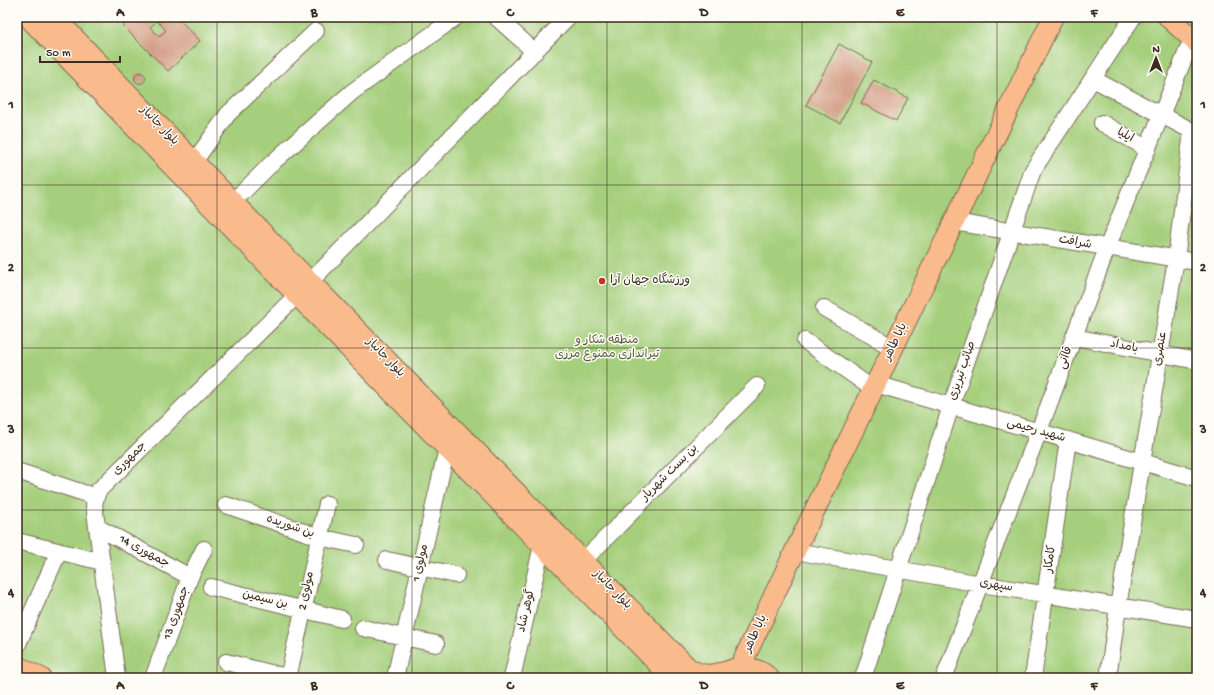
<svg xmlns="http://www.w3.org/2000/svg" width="1214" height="695" font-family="'Gochi Hand','Playpen Sans Arabic',sans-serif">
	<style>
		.green { fill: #a5cf7b; stroke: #707c4c }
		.building { fill: #d1977e; fill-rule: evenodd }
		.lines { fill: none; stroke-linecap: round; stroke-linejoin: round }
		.minor-casing { stroke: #796955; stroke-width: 18 }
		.major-casing { stroke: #796955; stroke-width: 22 }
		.minor { stroke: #fff; stroke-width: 16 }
		.major { stroke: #fabb8c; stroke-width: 20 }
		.grid { fill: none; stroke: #3b2a1e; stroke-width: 1; stroke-opacity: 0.55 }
		.poi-dot { fill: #c8321e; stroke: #fdfcf7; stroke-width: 1.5 }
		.labels { text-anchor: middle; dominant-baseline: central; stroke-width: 3; stroke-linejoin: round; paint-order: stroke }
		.street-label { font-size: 12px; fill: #3b2a1e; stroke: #fdfcf7 }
		.poi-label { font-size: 12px; fill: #3b2a1e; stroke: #fdfcf7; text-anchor: start }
		.park-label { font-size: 12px; fill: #5b5c3a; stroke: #fdfcf7 }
		.neatline { fill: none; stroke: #3b2a1e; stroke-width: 1.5 }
		.grid-label { font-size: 13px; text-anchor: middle; font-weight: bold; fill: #3b2a1e }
	</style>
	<rect width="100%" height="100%" fill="#fdfcf7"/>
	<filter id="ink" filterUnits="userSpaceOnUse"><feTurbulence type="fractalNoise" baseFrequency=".025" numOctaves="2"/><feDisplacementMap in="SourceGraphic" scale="8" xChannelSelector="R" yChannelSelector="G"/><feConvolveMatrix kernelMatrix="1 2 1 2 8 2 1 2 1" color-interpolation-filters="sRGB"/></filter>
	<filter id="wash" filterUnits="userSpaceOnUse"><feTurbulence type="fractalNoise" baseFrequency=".012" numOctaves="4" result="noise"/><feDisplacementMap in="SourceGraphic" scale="16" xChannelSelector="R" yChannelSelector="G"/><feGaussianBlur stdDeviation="0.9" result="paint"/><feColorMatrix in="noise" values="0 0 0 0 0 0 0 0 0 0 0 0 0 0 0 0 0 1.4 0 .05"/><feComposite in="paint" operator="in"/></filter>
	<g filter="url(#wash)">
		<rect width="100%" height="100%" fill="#eddebc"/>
		<path class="green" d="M17,17h1180v661h-1180z"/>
		<g id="blocks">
			<path class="building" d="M132,17h45l23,24 -32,30 -45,-45zM157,21l9,9 -7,7 -9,-10z
				M839,44l33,18 -32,61 -34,-18z
				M134.5 78a5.5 5.5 0 1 1 11 0a5.5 5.5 0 1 1-11 0Z
				M874,80l34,18 -12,23 -35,-18z"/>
		</g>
	</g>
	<g filter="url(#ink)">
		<use href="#blocks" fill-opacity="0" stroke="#796955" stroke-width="1"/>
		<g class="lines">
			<defs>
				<path id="minor" d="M496,17l39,35
					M1093,79l99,52 -16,128 -58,348 -10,71
					M1102,123l46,26
					M194,162l34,-48 88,-83
					M231,201l11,-8 30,-30 80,-71 104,-75
					M954,222l243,40
					M310,282l258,-265
					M824,308l69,40
					M1074,337l123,24
					M805,341l68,48
					M876,384l321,94
					M17,471l79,26
					M226,505l93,32 37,8
					M97,527l93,50
					M17,541l85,21
					M795,551l186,33 216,35
					M387,560l69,15
					M583,561l174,-175
					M211,587l131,32
					M363,628l73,16
					M17,646l42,-95
					M226,662l65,16
					M117,678l-23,-174 4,-13 199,-196
					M153,678l37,-101 14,-28
					M288,678l39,-174
					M395,678l52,-230
					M512,678l30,-133
					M863,678l88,-272 82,-236 100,-153
					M944,678l95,-247 68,-183 85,-209 5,-1
					M1033,678l35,-238"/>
				<path id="major" d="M28,17l269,278 375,383
					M54,17l256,265 378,386c16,9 22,8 41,3
					M1168,17l29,26
					M17,666l24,12
					M740,667l55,-116 258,-534
					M728,671c4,-1 9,-4 13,-4 9,0 22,4 28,11"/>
			</defs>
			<use href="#minor" class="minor-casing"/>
			<use href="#major" class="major-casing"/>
			<use href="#minor" class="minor"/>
			<use href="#major" class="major"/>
		</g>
	</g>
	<path class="grid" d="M217,17v661M412,17v661M607,17v661M802,17v661M997,17v661M17,185h1180M17,348h1180M17,510h1180"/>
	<circle class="poi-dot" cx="602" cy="281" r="4"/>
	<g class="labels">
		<g class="street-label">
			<text transform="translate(159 126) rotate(46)">بلوار جانباز</text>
			<text transform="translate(1125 136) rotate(30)">ایلیا</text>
			<text transform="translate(1075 243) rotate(10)">شرافت</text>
			<text transform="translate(896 342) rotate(-64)">بابا طاهر</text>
			<text transform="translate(1124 347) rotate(11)">بامداد</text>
			<text transform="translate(1161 349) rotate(-80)">عنصری</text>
			<text transform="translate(385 358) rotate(46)">بلوار جانباز</text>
			<text transform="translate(1066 358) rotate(-70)">قاآنی</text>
			<text transform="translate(963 371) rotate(-71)">صائب تبریزی</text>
			<text transform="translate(1036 431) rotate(16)">شهید رحیمی</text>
			<text transform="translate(130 459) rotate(-45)">جمهوری</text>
			<text transform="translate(670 473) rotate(-45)">بن بست شهریار</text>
			<text transform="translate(290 527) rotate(19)">بن شوریده</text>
			<text transform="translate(144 552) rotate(29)">جمهوری 14</text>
			<text transform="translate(1051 559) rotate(-82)">کامکار</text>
			<text transform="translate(421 563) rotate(-77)">مولوی 1</text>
			<text transform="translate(996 586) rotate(9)">سپهری</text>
			<text transform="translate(612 590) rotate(46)">بلوار جانباز</text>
			<text transform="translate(307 591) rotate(-78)">مولوی 2</text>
			<text transform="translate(265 600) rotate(14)">بن سیمین</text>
			<text transform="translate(527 611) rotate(-77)">گوهر شاد</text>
			<text transform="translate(177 613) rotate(-70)">جمهوری 13</text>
			<text transform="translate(756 634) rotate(-65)">بابا طاهر</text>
		</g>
		<g class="poi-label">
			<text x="610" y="281">ورزشگاه جهان آرا</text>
		</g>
		<g class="park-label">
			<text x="607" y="341">منطقه شکار و<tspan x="607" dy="14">تیراندازی ممنوع مرزی</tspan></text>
		</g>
	</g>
	<rect width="1214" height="695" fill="none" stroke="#fdfcf7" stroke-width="44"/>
	<g transform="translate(1156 58)" stroke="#fdfcf7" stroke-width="3" paint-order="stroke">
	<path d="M0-3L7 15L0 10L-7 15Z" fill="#3b2a1e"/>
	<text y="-6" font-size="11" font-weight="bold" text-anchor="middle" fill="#3b2a1e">N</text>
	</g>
	<path d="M40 56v6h80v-6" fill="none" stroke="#3b2a1e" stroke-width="2"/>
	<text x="46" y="56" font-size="12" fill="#3b2a1e" stroke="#fdfcf7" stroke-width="3" paint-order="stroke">50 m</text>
	<rect x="22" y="22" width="1170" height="651" class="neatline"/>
	<g class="grid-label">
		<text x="120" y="16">A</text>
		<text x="314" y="16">B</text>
		<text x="510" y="16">C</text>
		<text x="704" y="16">D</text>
		<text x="900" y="16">E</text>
		<text x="1094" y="16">F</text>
		<text x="11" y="108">1</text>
		<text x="1203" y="108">1</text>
		<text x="11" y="271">2</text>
		<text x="1203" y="271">2</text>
		<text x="11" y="433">3</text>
		<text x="1203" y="433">3</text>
		<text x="11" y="596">4</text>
		<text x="1203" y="596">4</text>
		<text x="120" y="689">A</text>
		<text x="314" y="689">B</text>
		<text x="510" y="689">C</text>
		<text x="704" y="689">D</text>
		<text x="900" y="689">E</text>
		<text x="1094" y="689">F</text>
	</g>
</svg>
